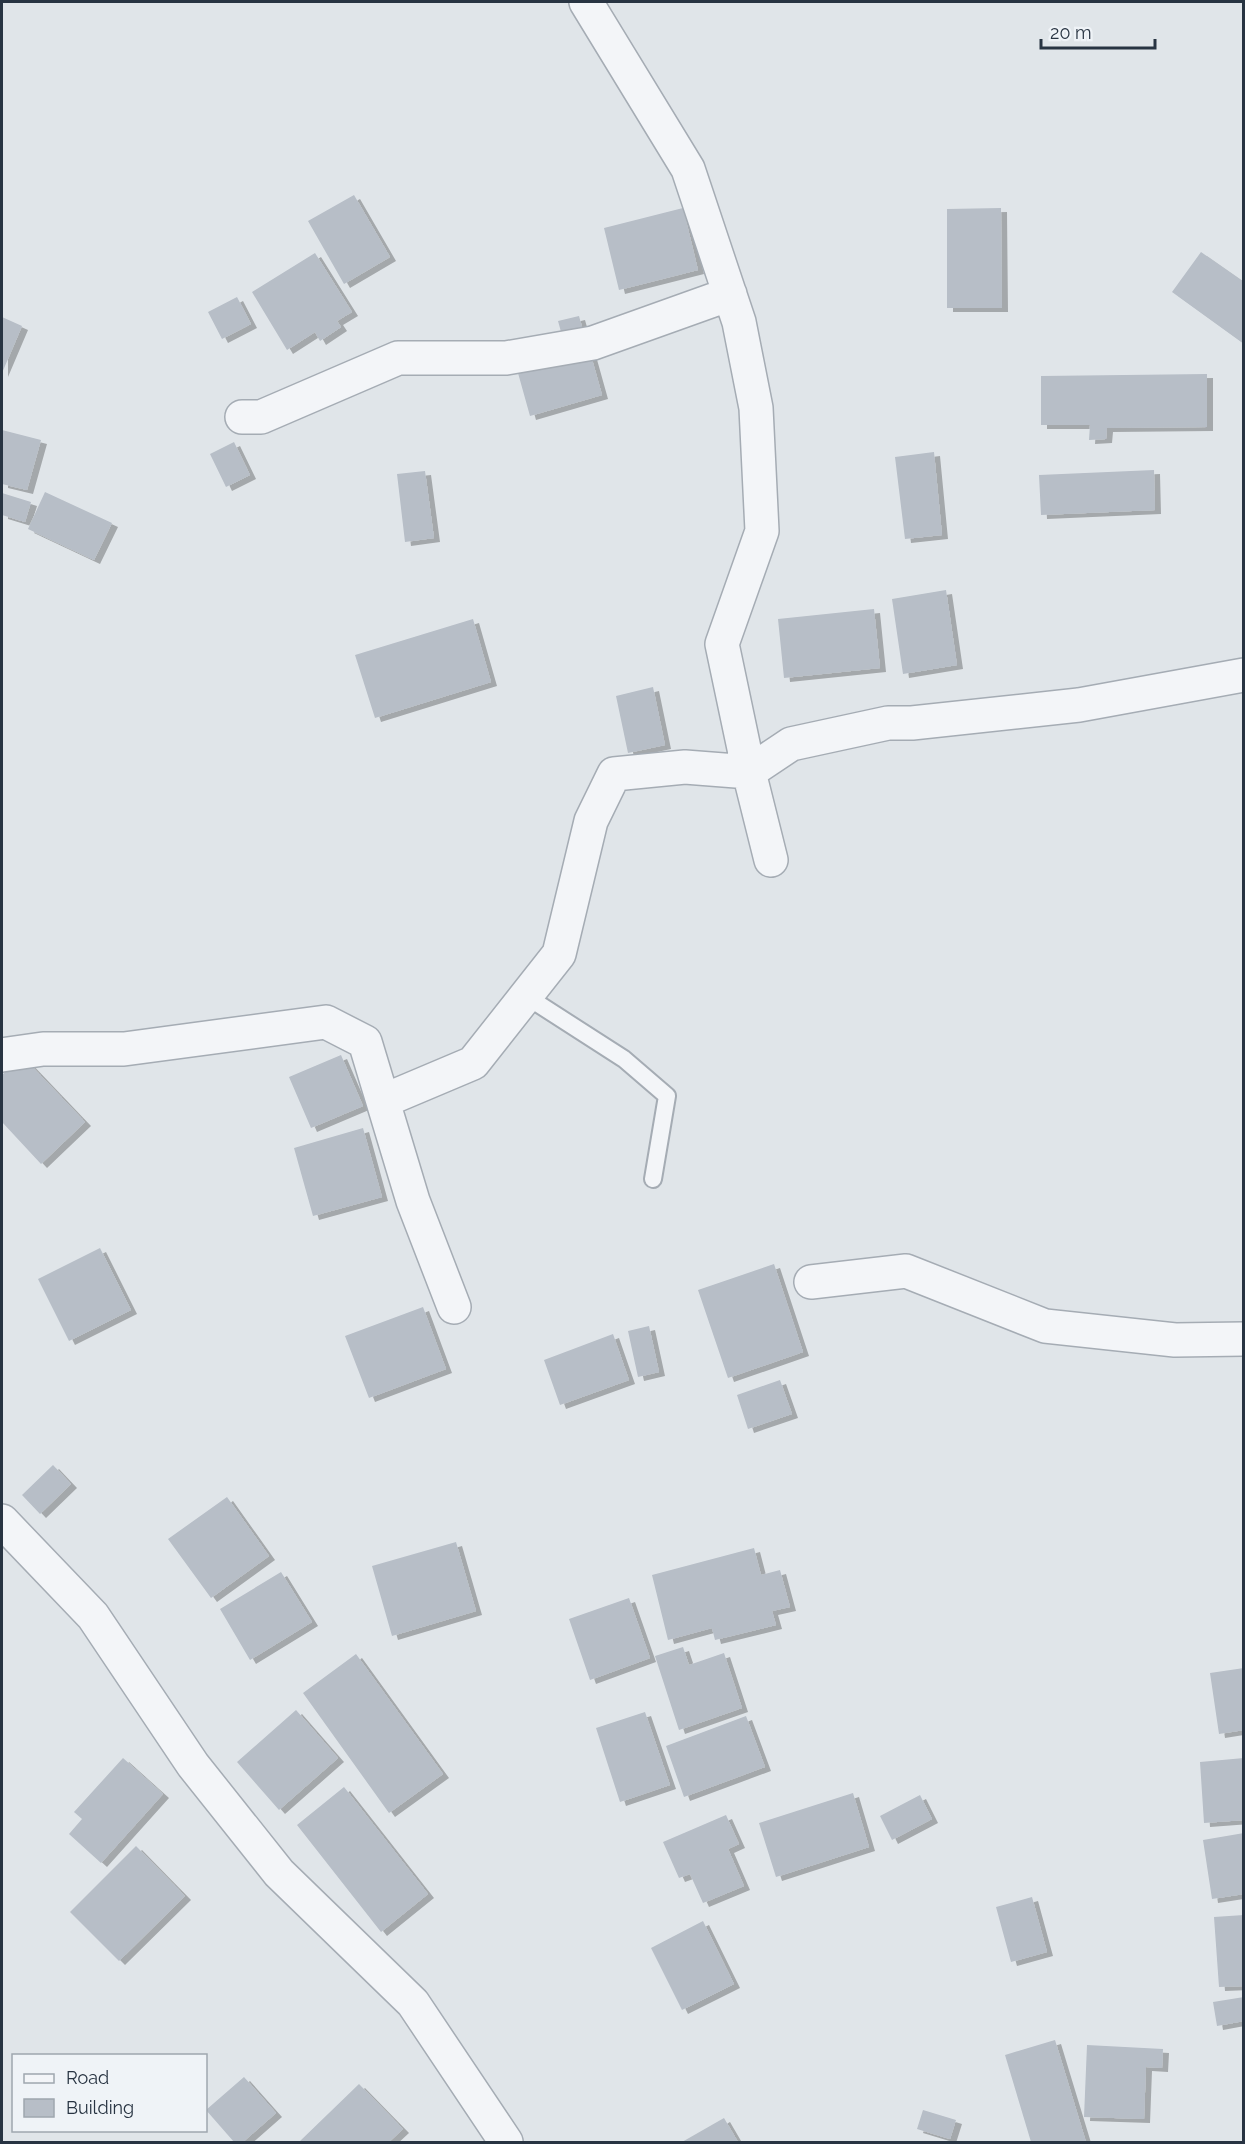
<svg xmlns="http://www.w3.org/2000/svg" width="1245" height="2144" font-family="Raleway,sans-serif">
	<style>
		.building { fill: #b7bec7; filter: url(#shadow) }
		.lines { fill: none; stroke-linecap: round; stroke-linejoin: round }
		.lane-casing { stroke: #a5acb4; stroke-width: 20 }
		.street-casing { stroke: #a5acb4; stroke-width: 36 }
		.lane { stroke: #f3f5f8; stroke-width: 16 }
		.street { stroke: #f3f5f8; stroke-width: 33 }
	</style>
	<defs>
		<filter id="shadow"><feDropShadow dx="6" dy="4" stdDeviation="0" flood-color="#0004"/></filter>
	</defs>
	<rect width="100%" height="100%" fill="#e0e5e9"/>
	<path class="building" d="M354,195l36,62 -46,27 -36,-63z
		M683,208l15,62 -79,20 -15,-62z
		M1001,208l1,100h-55v-99z
		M1201,252l43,30v62l-72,-52z
		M315,253l37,59 -15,9 4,6 -21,14 -5,-9 -28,18 -35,-58z
		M237,297l14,27 -29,15 -14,-27z
		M579,316l5,18 -21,5 -5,-18z
		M2,317l20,9 -20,47z
		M590,352l12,43 -72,21 -12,-43z
		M1207,374v53l-100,1 -1,11 -17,1 1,-15h-49v-49z
		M2,430l39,10 -14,50 -25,-6z
		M234,442l16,33 -24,12 -16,-33z
		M934,452l8,83 -37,4 -10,-82z
		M1154,470l1,40 -114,5 -2,-40z
		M425,471l9,67 -29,4 -8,-68z
		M45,492l67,31 -18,37 -66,-31z
		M2,493l29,9 -6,20 -23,-7z
		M946,590l11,75 -54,9 -11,-75z
		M874,609l6,59 -96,10 -6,-59z
		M473,619l18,63 -116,36 -20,-63z
		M653,687l12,58 -37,8 -12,-57z
		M341,1055l22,51 -52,22 -22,-51z
		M22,1056l63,66 -44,42 -39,-42v-47z
		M363,1128l19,69 -69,19 -19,-68z
		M100,1248l31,62 -62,31 -31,-62z
		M774,1264l29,88 -75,26 -30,-88z
		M423,1307l23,62 -77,29 -24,-62z
		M649,1326l10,46 -21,5 -10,-46z
		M613,1334l16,46 -69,25 -16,-45z
		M780,1380l12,34 -44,15 -11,-34z
		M53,1465l18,19 -31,30 -18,-19z
		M227,1497l42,59 -58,42 -43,-59z
		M456,1542l20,69 -84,25 -20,-70z
		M754,1548l7,27 19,-5 10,37 -18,4 4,14 -61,15 -3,-12 -44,12 -16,-65z
		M281,1572l31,50 -62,38 -30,-51z
		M629,1598l21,60 -60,22 -21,-61z
		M683,1647l6,18 35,-12 18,55 -63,22 -24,-74z
		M356,1654l87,120 -54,39 -86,-120z
		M1244,1668v62l-25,4 -9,-61z
		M296,1710l42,48 -59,52 -42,-48z
		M645,1712l25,73 -50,17 -24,-74z
		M746,1716l19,51 -81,30 -18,-51z
		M123,1758l40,36 -62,69 -32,-29 13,-15 -8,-7z
		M1244,1758v62l-40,3 -4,-61z
		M344,1787l84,107 -47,38 -84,-107z
		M853,1793l16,54 -93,30 -17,-54z
		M920,1795l12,24 -40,21 -12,-24z
		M726,1815l13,29 -11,5 16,37 -41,17 -13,-29 -11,4 -16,-36z
		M1244,1833v61l-32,5 -9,-59z
		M136,1846l49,50 -66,65 -49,-49z
		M1032,1897l15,55 -36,10 -15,-55z
		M1244,1915v71l-25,1 -5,-70z
		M703,1921l31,63 -52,26 -31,-62z
		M1244,1997v24l-27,5 -4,-24z
		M1055,2040l31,102h-55l-26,-87z
		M1087,2045l76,4 -1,19 -16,-1 -2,52 -60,-2z
		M244,2077l32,36 -33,29h-9l-28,-32z
		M359,2084l44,45 -14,13h-90z
		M923,2110l33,10 -6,19 -33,-10z
		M724,2118l14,24h-56z"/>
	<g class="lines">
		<defs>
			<path id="lane" d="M526,996l98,63 43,37 -14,83"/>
			<path id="street" d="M242,417h19l137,-59h108l87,-15 137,-49
				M771,860l-22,-88 42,-28 97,-21h24l167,-18 165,-30
				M2,1055l41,-6h81l202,-27 39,20 48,159 41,106
				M383,1101l90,-38 86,-109 32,-133 23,-47 71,-7 64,5 -27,-128 40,-113 -6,-123 -17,-86 -51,-153 -102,-167
				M811,1282l95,-11 139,55 130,14 69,-1
				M2,1521l91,95 100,149 86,108 134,130 93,139"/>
		</defs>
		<use href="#lane" class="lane-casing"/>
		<use href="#street" class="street-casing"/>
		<use href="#lane" class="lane"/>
		<use href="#street" class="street"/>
	</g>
	<rect width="1245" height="2144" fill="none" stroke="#283442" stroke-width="6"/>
	<rect x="12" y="2054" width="195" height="78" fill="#eff3f7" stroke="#9fa7af" stroke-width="1.5"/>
	<rect x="24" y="2074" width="30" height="9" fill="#f3f5f8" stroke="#9fa7af" stroke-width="1.5"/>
	<text x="66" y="2084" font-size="18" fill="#283442">Road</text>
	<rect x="24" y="2099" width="30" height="18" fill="#b7bec7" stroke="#9fa7af" stroke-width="1.5"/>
	<text x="66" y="2114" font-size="18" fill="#283442">Building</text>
	<path d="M1041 39v9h114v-9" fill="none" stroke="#283442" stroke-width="3"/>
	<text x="1050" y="39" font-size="18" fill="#283442" stroke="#eff3f7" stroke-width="4.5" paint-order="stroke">20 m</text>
</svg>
